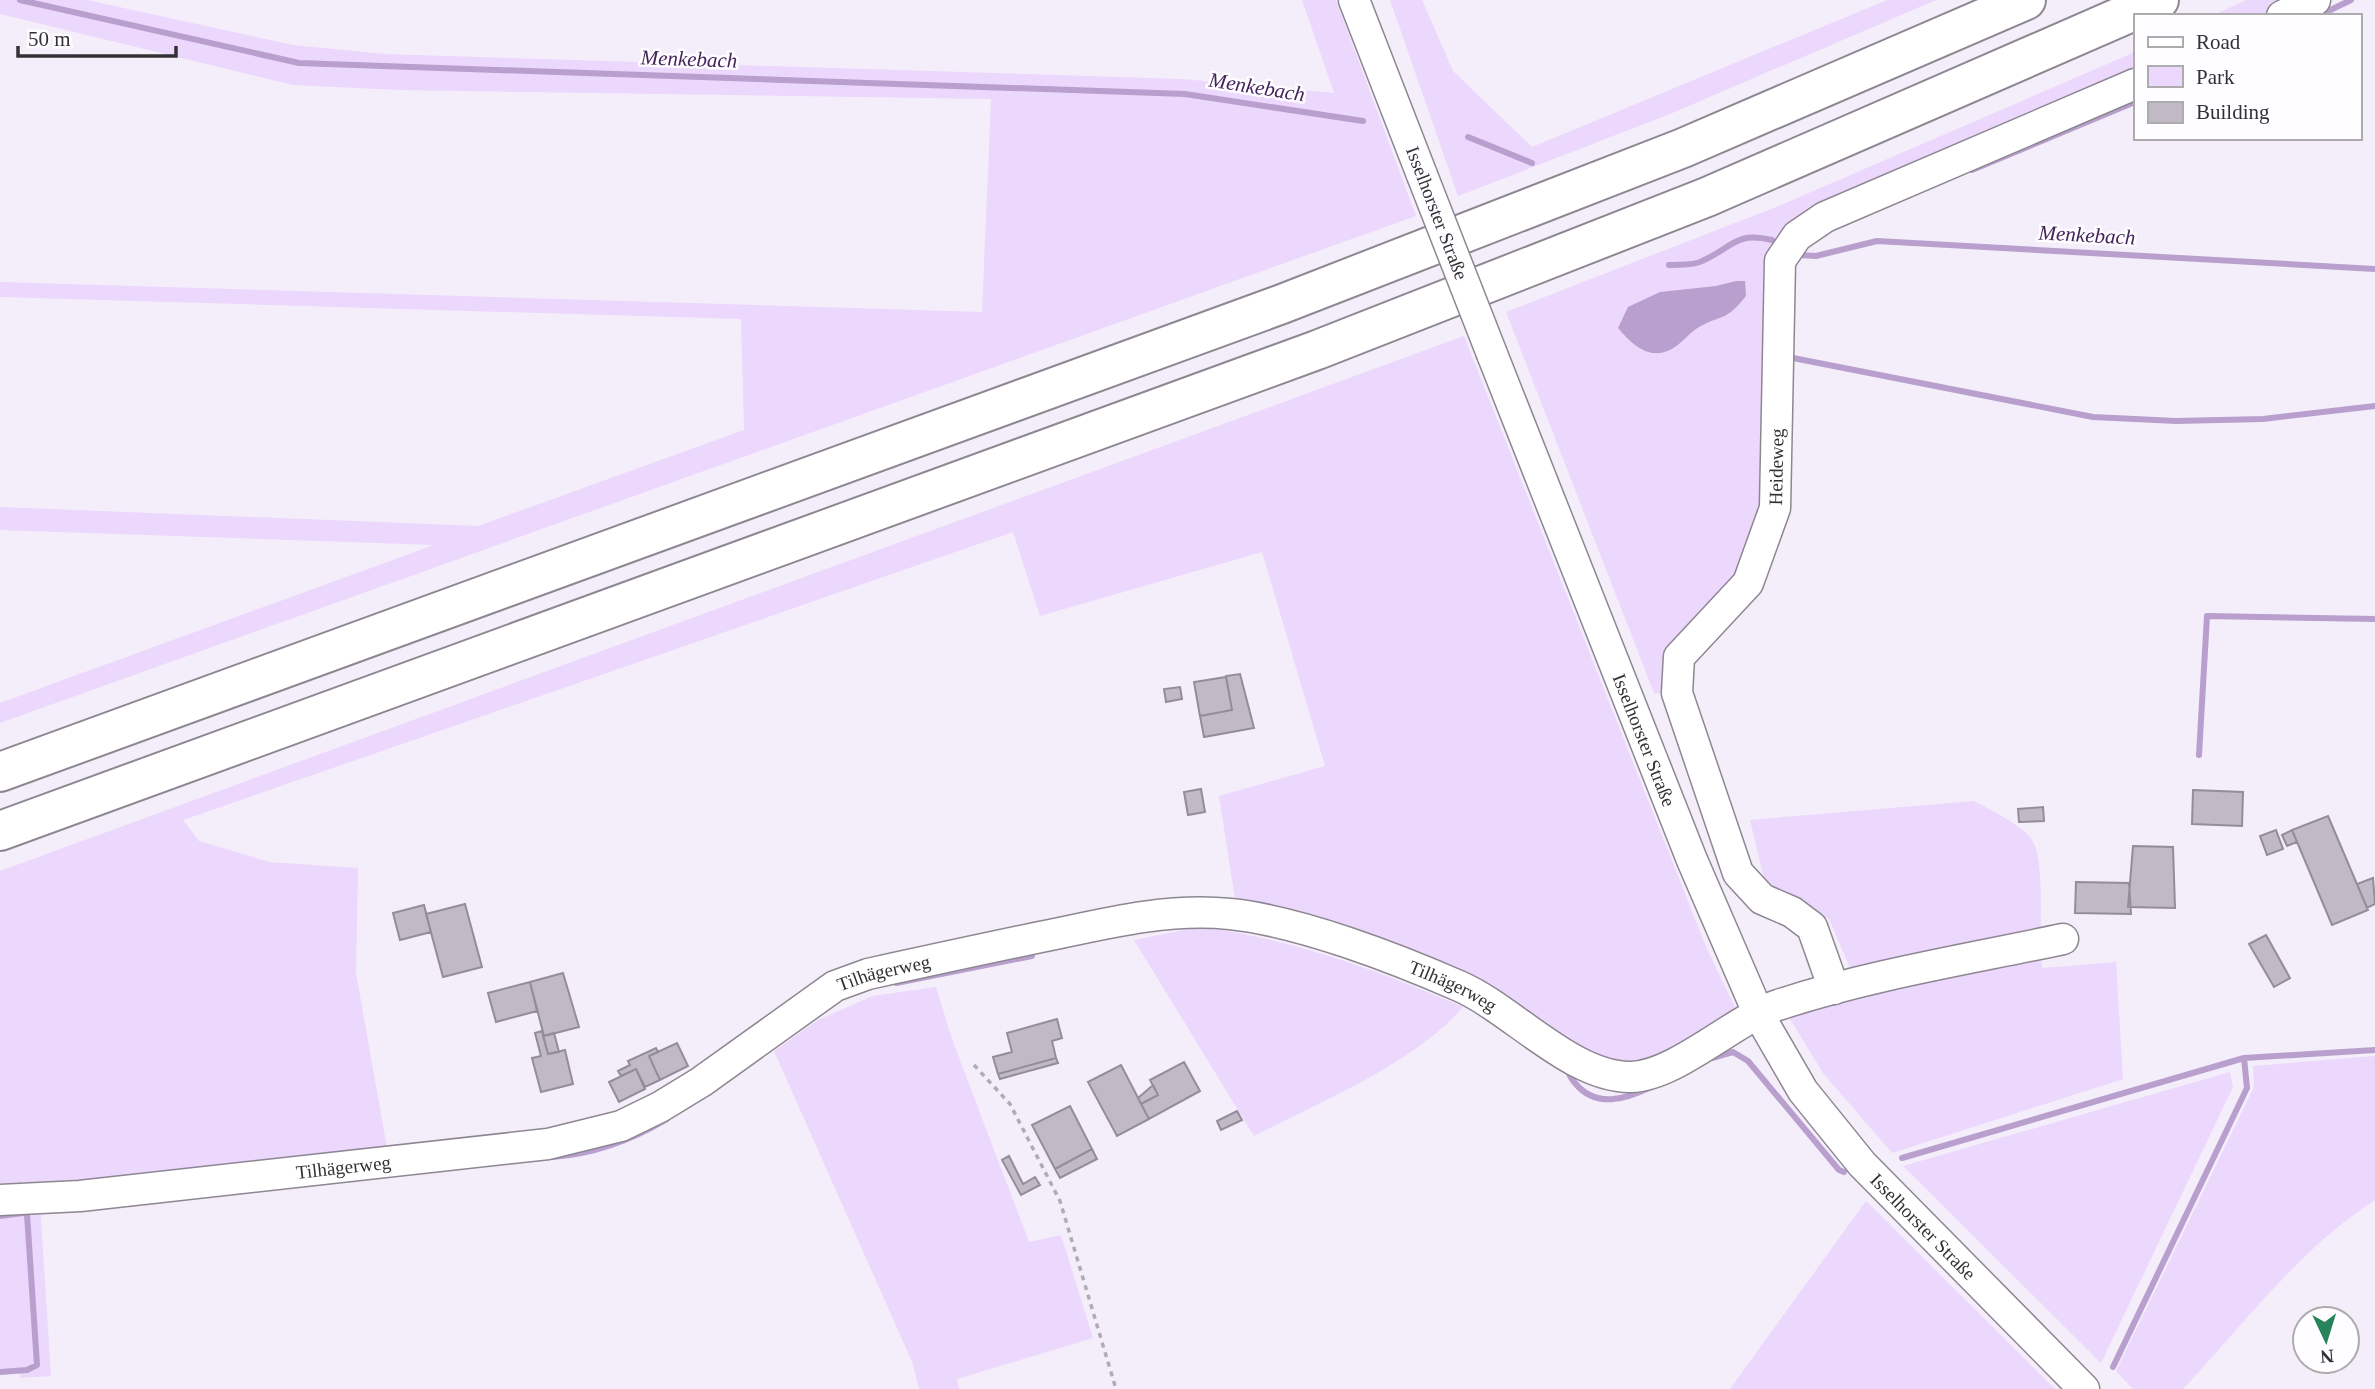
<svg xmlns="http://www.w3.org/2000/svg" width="2375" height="1389" font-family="Georgia,serif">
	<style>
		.green { fill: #ecd7fd }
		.water { fill: #b89fcd }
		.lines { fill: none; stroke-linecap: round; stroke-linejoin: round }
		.stream { stroke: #b89fcd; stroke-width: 6 }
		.building { fill: #c1bac6; stroke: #938d99; stroke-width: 2 }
		.minor-casing { stroke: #8d8792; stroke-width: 33 }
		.highway-casing { stroke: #8d8792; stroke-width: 42 }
		.path { stroke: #b1abb5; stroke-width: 3.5; stroke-dasharray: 5 5; stroke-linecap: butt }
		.minor { stroke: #fff; stroke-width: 30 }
		.highway { stroke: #fff; stroke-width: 38 }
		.minor-bridge-casing { stroke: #8d8792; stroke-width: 33; stroke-linecap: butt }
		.minor-bridge { stroke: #fff; stroke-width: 30 }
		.labels { text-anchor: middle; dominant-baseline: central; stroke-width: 5; stroke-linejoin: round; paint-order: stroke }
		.street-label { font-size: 19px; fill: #333135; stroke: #fefdff }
		.water-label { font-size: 21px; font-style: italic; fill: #45235b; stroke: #fefdff }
	</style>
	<rect width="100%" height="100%" fill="#f4edfa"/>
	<path class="green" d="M0,0h87l206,45 91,9 798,25 152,14 -32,-93h34l80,216 -1416,507v-20l434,-158 -434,-15v-23l478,19 266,-96 -3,-111 -741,-22v-15l982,30 9,-213 -592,-9 -106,-5 -293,-71z
		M1390,0h32l31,71 79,76 355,-147h49l-266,114 -212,82z
		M2246,0h49l-33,16h-50z
		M2135,52v24l-311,130 -47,29 -4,27 -8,245 -27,65 -44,46 -25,32 -2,44 -13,-1 -148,-381 275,-107z
		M1464,336l243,613 28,58 -80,52 -50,6 -283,-139 -87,-27 -16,-103 106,-30 -63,-214 -222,64 -27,-84 -830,288 16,21 70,21 89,6 -2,105 31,175 -387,41v-318z
		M1973,801c15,7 50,25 59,39 12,18 8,76 9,98l-187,39 -25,-58 -63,-32 -16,-67z
		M1199,927c91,11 179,43 264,80 -48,56 -143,95 -209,129l-120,-196z
		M2041,954l1,14 74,-6 7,117 -231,74 -69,-80 -36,-59 18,-12z
		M936,987l16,52 77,203 32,-7 32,103 -136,41 2,10h-40l-6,-25 -139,-313 44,-31 55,-24z
		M2375,1056v144c-75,48 -132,125 -192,189h-50l-17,-18 138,-284 -1,-21z
		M2230,1072l3,15 -132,276 -198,-197z
		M1866,1201l189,188h-325z
		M40,1205l11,171 -31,2 -1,-9 -19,1v-163z"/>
	<path class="water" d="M1736,281h9l1,15c-22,28 -25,17 -50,33 -6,4 -11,10 -17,15 -25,20 -44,4 -61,-16l10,-21 32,-15 56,-6z"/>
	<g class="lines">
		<path class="stream" d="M20,0l279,63 886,31 178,27
			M2318,16l33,-16
			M1468,137l64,26
			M1972,170l163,-68
			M1799,255l17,1 61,-15 498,28
			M1669,265c10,-1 24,1 33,-4 30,-13 33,-30 70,-21
			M1788,357l305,60 83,4 87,-2 112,-13
			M2199,755l8,-139 168,3
			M896,983l136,-27
			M1712,1058l21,-6 15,9 91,109 5,2
			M1566,1069c3,4 5,10 9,14 21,26 51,16 76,4
			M553,1157c41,-3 79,-17 114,-38
			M1902,1158l342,-100 131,-8
			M0,1216l38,-5
			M2113,1367l134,-279 -3,-30
			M0,1372l27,-2 10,-5 -10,-151"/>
	</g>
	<path class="building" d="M1240,674l14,54 -50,9 -4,-21 32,-6 -6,-34z
		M1226,677l6,33 -32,6 -6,-34z
		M1180,687l2,12 -16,3 -2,-13z
		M1201,789l4,23 -17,3 -4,-23z
		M2193,790l50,2 -1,34 -50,-2z
		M2043,807l1,14 -25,1 -1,-13z
		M2328,816l40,94 -36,15 -40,-95z
		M2276,830l7,19 -16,6 -7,-19z
		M2292,830l5,12 -10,4 -5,-11z
		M2133,846l40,1 2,61 -47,-1z
		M2373,878l2,26 -8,4 -10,-24z
		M2076,882l53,1 2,31 -56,-1z
		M465,904l17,63 -39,10 -17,-63z
		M424,905l7,27 -31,8 -7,-27z
		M2266,935l24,43 -16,9 -25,-43z
		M563,973l16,54 -35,9 -14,-54z
		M530,982l7,29 -41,11 -8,-29z
		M1057,1019l5,19 -10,3 4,17 -58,16 -5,-17 19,-5 -5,-19z
		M542,1031l6,23 17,-4 8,34 -32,8 -9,-34 9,-2 -6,-23z
		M554,1033l5,19 -11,2 -5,-18z
		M677,1043l11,23 -28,14 -11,-24z
		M656,1048l2,4 -9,4 11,24 -15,7 -9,-18 -15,7 -3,-5 12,-6 -2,-4z
		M1056,1058l2,5 -58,16 -2,-5z
		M1184,1062l16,29 -51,28 -8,-15 17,-9 -8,-15z
		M1121,1065l28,54 -32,17 -29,-54z
		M636,1069l9,20 -26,13 -10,-20z
		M1153,1085l5,10 -17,9 -3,-6z
		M1070,1106l22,43 -37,20 -23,-44z
		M1237,1111l5,9 -21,10 -4,-9z
		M1092,1149l5,10 -37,19 -5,-9z
		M1009,1156l14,28 12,-7 5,8 -19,10 -19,-35z"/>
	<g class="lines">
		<defs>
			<g id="minor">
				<path d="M1354,0l68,175"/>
				<path d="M2282,16l33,-16"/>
				<path id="s1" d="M1492,354l200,506 67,155 44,76 59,73 222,225"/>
				<path id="s2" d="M1834,989l-22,-62 -20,-15 -30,-13 -24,-26 -61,-180 2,-36 69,-74 27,-75 5,-247 17,-25 28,-19 310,-133"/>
				<path id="s3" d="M0,1200l80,-4 468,-52 73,-18 39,-19 41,-25 134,-96 33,-12c64,-14 128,-28 192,-41 55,-12 113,-25 170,-19 69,7 165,44 229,72 53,23 113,92 172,91 45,-1 104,-58 147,-72 91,-30 191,-46 285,-66"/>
			</g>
			<path id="highway" d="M0,772l1282,-468 401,-156 343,-148
				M0,831l1317,-481 390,-153 452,-197"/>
		</defs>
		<use href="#minor" class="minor-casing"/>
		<use href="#highway" class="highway-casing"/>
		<path class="path" d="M974,1065l36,39 50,97 56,188"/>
		<use href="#minor" class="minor"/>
		<use href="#highway" class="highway"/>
		<defs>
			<path id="minor-bridge" d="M1422,175l70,179"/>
		</defs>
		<use href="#minor-bridge" class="minor-bridge-casing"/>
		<use href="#minor-bridge" class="minor-bridge"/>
	</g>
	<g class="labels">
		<g class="street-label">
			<text transform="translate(1437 213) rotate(69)">Isselhorster Straße</text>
			<text stroke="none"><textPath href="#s2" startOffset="607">Heideweg</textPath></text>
			<text stroke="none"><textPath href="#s1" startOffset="415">Isselhorster Straße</textPath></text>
			<text stroke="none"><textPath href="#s3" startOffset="933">Tilhägerweg</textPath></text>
			<text stroke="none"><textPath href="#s3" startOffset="1521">Tilhägerweg</textPath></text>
			<text stroke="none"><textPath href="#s3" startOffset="345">Tilhägerweg</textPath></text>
			<text stroke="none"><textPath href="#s1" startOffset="982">Isselhorster Straße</textPath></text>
		</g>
		<g class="water-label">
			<text transform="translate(689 59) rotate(2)">Menkebach</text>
			<text transform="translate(1257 87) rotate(9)">Menkebach</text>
			<text transform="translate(2087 235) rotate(3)">Menkebach</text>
		</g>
	</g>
	<rect x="2134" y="14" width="228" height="126" fill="#fefdff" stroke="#adabae" stroke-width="2"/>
	<rect x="2148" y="37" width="35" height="10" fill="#ffffff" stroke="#adabae" stroke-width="2"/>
	<text x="2196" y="49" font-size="21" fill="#333135">Road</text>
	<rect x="2148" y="66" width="35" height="21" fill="#ecd7fd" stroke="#adabae" stroke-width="2"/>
	<text x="2196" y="84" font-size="21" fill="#333135">Park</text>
	<rect x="2148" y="102" width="35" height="21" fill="#c1bac6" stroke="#adabae" stroke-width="2"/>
	<text x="2196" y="119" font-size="21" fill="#333135">Building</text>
	<g transform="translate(2326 1340) rotate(176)"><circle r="33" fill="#fefdff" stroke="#adabae" stroke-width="2"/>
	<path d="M0-5L12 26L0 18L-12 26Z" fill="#26835a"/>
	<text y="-10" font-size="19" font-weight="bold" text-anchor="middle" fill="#333135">N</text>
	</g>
	<path d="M18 46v10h158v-10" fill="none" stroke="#333135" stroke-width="3.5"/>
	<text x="28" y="46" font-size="21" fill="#333135" stroke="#fefdff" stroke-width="5" paint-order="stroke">50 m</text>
</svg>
